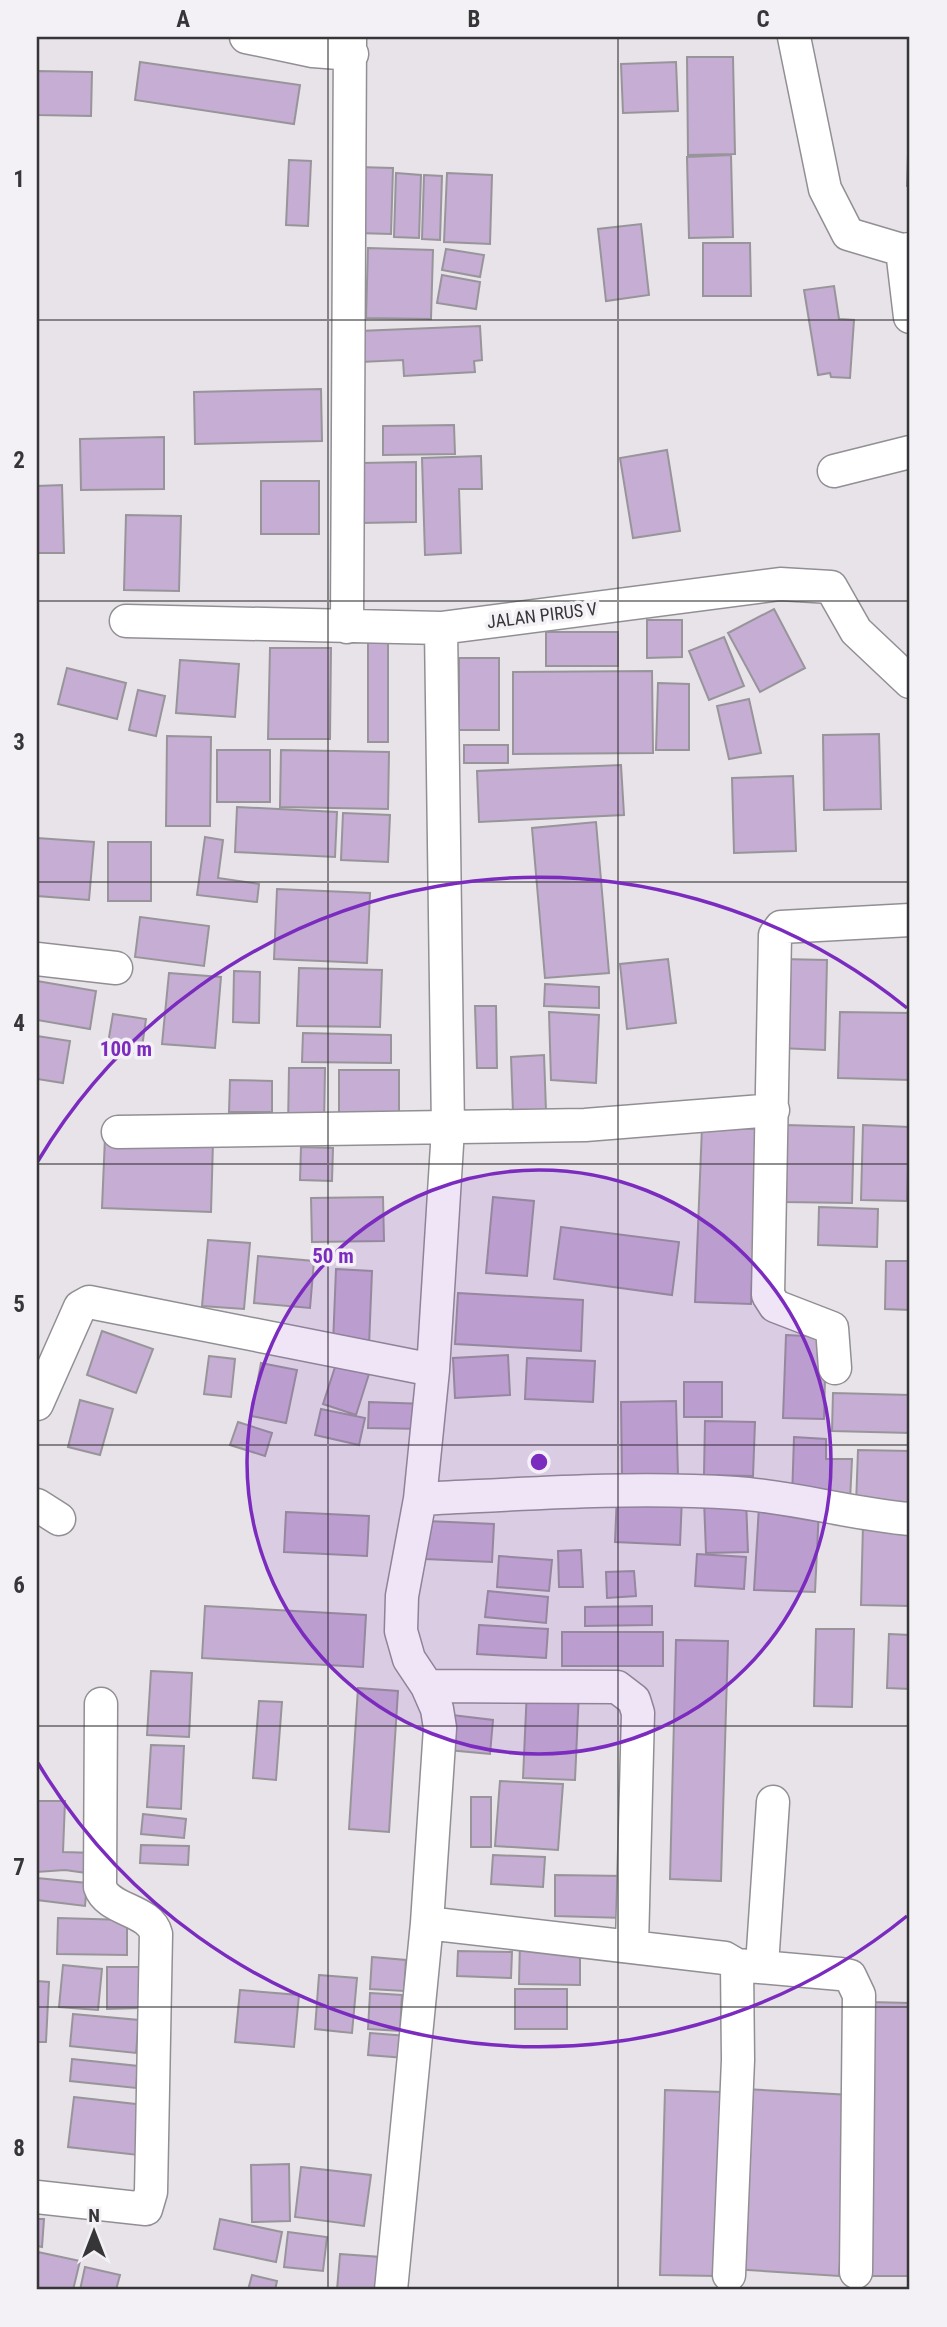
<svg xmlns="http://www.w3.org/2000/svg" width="947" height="2327" font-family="'Roboto Condensed',sans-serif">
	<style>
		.building { fill: #c5add3; stroke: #98959a; stroke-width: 2 }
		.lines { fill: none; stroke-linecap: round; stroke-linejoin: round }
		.minor-casing { stroke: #928f94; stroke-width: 35 }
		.minor { stroke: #fff; stroke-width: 32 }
		.grid { fill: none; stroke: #363537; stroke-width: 2; stroke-opacity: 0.55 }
		.ring { fill: none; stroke: #7b2cbf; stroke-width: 3.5 }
		.labels { text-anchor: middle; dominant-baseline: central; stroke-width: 7; stroke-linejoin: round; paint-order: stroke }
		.street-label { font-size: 18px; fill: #363537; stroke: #f4f1f6 }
		.centre { fill: #7b2cbf; stroke: #f4f1f6; stroke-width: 3.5 }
		.ring-label { font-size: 21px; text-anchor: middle; font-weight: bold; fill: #7b2cbf; stroke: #f4f1f6; stroke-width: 7; stroke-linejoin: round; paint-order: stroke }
		.neatline { fill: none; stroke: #363537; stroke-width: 2.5 }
		.grid-label { font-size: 23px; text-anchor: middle; font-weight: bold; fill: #363537 }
	</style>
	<rect width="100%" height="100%" fill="#e7e3e9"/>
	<path class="building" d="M687,57h46l2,97 -47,1z
		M140,62l160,23 -6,39 -159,-24z
		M676,62l2,49 -55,2 -2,-49z
		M37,71l55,1 -1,44 -54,-1z
		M909,122h1v64h-3z
		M731,155l2,82 -44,1 -2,-81z
		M289,160l22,1 -3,65 -22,-1z
		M358,167l35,1 -2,66 -35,-1z
		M396,173l25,2 -2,63 -25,-1z
		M447,173l45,2 -2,69 -46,-2z
		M424,175l18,1 -2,64 -18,-1z
		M641,224l8,71 -43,6 -8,-72z
		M703,243h47l1,53h-48z
		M368,248l65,2 -2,69 -65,-1z
		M446,249l38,6 -4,22 -38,-7z
		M442,275l38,7 -4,27 -39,-6z
		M834,286l5,33 15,1 -4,58 -19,-1 -1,-4 -12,2 -14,-85z
		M480,326l2,34 -8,1 1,11 -71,4 -1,-16 -42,2 -2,-31z
		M321,389l1,52 -127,3 -1,-52z
		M454,425l1,29 -72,1v-29z
		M164,437v52l-83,1 -1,-51z
		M667,450l13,81 -47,7 -13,-80z
		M481,456l1,33h-23l2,64 -36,2 -3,-97z
		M416,462v60l-56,1v-60z
		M261,481h58v53h-58z
		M62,485l2,68h-27v-67z
		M126,515l55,1 -2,75 -55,-1z
		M774,609l31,59 -45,24 -32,-59z
		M647,620h35v37l-35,1z
		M546,632h72v34h-72z
		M368,634h20v108h-20z
		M724,637l20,49 -35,14 -20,-49z
		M270,648h61l-1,91h-62z
		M459,658h40v72h-40z
		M180,660l59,4 -4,53 -59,-4z
		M67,668l59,15 -9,36 -59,-15z
		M652,671l1,82 -140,1v-82z
		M658,683l31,1v66h-33z
		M138,690l27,6 -9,40 -27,-6z
		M749,699l12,54 -32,6 -12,-53z
		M879,734l2,75 -57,1 -1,-75z
		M167,736l44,1 -1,89h-44z
		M464,745h44v18h-44z
		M217,750h53v52h-53z
		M281,750l108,2 -1,57 -108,-2z
		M621,765l3,50 -145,7 -2,-51z
		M793,776l3,75 -62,2 -2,-75z
		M237,807l100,5 -2,45 -100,-5z
		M343,813l47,2 -2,47 -47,-2z
		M596,822l13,151 -64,5 -13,-150z
		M205,837l18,3 -5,38 41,6 -2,18 -60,-7z
		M37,838l57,4 -5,58 -52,-4z
		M108,842h43v59h-43z
		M277,889l93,4 -3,70 -93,-4z
		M140,917l69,9 -5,40 -69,-9z
		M668,959l8,64 -49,6 -7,-65z
		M782,959l45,1 -2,90 -46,-2z
		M299,968l83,2 -2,57 -83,-1z
		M234,971l26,1 -1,51 -26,-1z
		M169,973l52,4 -6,71 -53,-4z
		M37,981l59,10 -6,38 -53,-9z
		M545,984l54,3v21l-55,-2z
		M475,1006h21l1,62h-20z
		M549,1012l50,3 -3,68 -45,-3z
		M840,1012l70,1v67l-72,-2z
		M113,1014l33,5 -5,35 -34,-5z
		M303,1033l88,2v28l-89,-1z
		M37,1036l33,5 -7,42 -26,-4z
		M544,1055l2,56 -33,1 -2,-55z
		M289,1068h36l-1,59h-36z
		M339,1070h60v52h-60z
		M230,1080l42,1v31h-43z
		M786,1125l68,2 -2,76 -68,-1z
		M863,1125l46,2 -2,74 -46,-1z
		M702,1127l56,2 -7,175 -56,-2z
		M105,1137l108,4 -2,71 -109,-4z
		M301,1147l32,1 -1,33 -32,-1z
		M383,1197l1,44 -72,1 -1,-44z
		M493,1197l41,4 -7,75 -41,-3z
		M819,1207l59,2 -1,38 -59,-2z
		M561,1227l118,15 -7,53 -118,-16z
		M208,1240l42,3 -6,66 -42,-3z
		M258,1256l56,5 -4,47 -56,-5z
		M886,1261h24v49l-25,-1z
		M336,1269l36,2 -3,75 -36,-2z
		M458,1293l125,7 -2,51 -126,-7z
		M102,1331l51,18 -17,44 -49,-18z
		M786,1335l40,2 -2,82 -41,-1z
		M508,1355l2,40 -55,3 -2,-40z
		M209,1356l26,3 -4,38 -27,-3z
		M527,1358l68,3 -2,41 -68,-3z
		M261,1363l36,7 -11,53 -35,-7z
		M336,1364l33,10 -13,41 -33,-11z
		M684,1382h38v35h-38z
		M833,1393l77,2v38l-78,-2z
		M80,1400l33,9 -13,46 -32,-8z
		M676,1401l2,76 -56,1 -1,-76z
		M369,1402l57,2 -1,25 -57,-1z
		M321,1409l44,9 -6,27 -44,-10z
		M705,1421l50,1 -2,54 -49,-1z
		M238,1422l34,11 -7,23 -35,-11z
		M794,1437l32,2v20h26l-2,42 -58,-2z
		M858,1450l52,1v56l-54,-2z
		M617,1494l65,3 -2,48 -65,-3z
		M746,1499l2,53 -42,1 -2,-53z
		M759,1506l60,3 -4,83 -61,-2z
		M286,1512l83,4 -2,40 -83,-4z
		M427,1521l67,3 -2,38 -67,-3z
		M863,1524l47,1v81l-49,-1z
		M581,1550l2,37h-24l-1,-36z
		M697,1554l49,3 -2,32 -49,-3z
		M499,1556l53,4 -3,31 -52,-4z
		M634,1571l2,25 -29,2 -1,-26z
		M488,1591l60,6 -2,26 -61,-6z
		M205,1606l161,9 -3,52 -161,-9z
		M652,1606v19l-67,1v-19z
		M479,1625l69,4 -2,29 -69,-4z
		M816,1629h38l-2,78 -38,-1z
		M562,1632h101v34h-101z
		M889,1634l21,1v54l-23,-1z
		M676,1640l52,1 -7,240 -51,-2z
		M151,1671l41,2 -3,64 -42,-2z
		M358,1688l40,3 -9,141 -40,-3z
		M527,1689l52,2 -4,89 -52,-2z
		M259,1701l23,1 -6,78 -23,-2z
		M452,1715l41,5 -3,34 -42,-4z
		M151,1745l33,1 -3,63 -34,-2z
		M500,1781l63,3 -5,66 -63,-4z
		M471,1797h20v50h-20z
		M37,1801h28l-2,51 33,1 -2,21 -29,-4 -28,2z
		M143,1814l43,5 -2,19 -43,-4z
		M141,1845l48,1 -1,19 -48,-2z
		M493,1855l52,2 -2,30 -52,-3z
		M555,1875l70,1 -1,42 -69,-2z
		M37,1878l50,5 -2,23 -48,-6z
		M58,1918l69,2v35l-70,-1z
		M520,1940h60v45l-61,-1z
		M458,1951l54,1 -1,26 -54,-2z
		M372,1957l34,3 -2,31 -34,-2z
		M63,1965l39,4 -4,41 -39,-3z
		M107,1967h33v41l-33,1z
		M319,1975l38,3 -5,55 -37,-4z
		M37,1981l12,1 -3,60h-9z
		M515,1989h52v40h-52z
		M240,1990l59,5 -5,52 -59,-5z
		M370,1993l32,2 -2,36 -32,-2z
		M870,2002l40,1v273h-42z
		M73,2014l66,6 -3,33 -66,-7z
		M370,2033l37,3 -2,22 -37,-3z
		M72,2059l66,7 -2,22 -66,-7z
		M744,2089l107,6 -12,181 -107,-7z
		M665,2090l57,2 -5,184 -57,-1z
		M74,2097l70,8 -6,50 -70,-8z
		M289,2164l1,57 -38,1 -1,-57z
		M301,2167l70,8 -7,51 -69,-9z
		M37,2219h7l-2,28 -5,-1z
		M220,2219l62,13 -6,30 -62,-13z
		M288,2232l39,5 -4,34 -39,-4z
		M38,2252l42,9 -7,29h-36z
		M340,2254l41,3 -3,33h-41z
		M85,2267l35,8 -4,15h-36z
		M252,2275l25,6 -2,9h-27z"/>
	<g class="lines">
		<defs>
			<path id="minor" d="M246,37l67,14 39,3
				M794,37l31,152 23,45 54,16 8,-1
				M902,250l8,67
				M834,471l76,-19
				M126,621l315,7 339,-44 51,3 25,44 54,51
				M347,627l3,-590
				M37,959l79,9
				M118,1132l467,-7 188,-15
				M835,1368l-3,-40 -57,-22 -7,-11 7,-360 6,-8 129,-7
				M37,1404l43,-97 9,-5 344,68
				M420,1499c105,-5 210,-13 316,-6 58,4 115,21 174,26
				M37,1505l22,14
				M427,1686l190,1 17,13 4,13 -6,232
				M427,1923l298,35 12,7 1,95 -9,215
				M737,1965l103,9 10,2 9,19 -3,277
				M762,1965l11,-163
				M37,2197l109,12 5,-17 5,-258c-6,-25 -48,-23 -56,-47l1,-183
				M391,2290l36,-367 13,-195 -3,-19 -10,-23 -18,-27 -8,-28 1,-35 18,-97 13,-129 15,-241 -7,-501"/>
		</defs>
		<use href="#minor" class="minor-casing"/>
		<use href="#minor" class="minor"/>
	</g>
	<path class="grid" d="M328,37v2253M618,37v2253M37,320h873M37,601h873M37,882h873M37,1164h873M37,1445h873M37,1726h873M37,2007h873"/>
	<circle cx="539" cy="1462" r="292" fill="#7b2cbf" fill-opacity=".12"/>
	<g class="ring">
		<circle cx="539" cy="1462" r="292"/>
		<path d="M907 1916A584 584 0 0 1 38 1763M38 1161A584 584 0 0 1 907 1008"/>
	</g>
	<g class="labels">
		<g class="street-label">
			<text transform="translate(542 615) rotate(-7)">JALAN PIRUS V</text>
		</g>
	</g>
	<circle cx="539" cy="1462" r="10" class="centre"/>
	<g class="ring-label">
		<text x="126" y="1056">100 m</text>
		<text x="333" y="1263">50 m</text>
	</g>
	<rect width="947" height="2327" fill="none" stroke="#f4f1f6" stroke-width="77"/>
	<g transform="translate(94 2232)" stroke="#f4f1f6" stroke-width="5" paint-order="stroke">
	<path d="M0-5L12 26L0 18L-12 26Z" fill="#363537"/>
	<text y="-10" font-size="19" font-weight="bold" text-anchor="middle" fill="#363537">N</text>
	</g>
	<rect x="38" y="38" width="870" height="2250" class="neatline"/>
	<g class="grid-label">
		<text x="183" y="27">A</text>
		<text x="474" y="27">B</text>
		<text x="763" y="27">C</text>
		<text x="19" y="187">1</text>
		<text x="19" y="468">2</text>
		<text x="19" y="750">3</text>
		<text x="19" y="1031">4</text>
		<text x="19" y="1312">5</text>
		<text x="19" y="1593">6</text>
		<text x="19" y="1875">7</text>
		<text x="19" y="2156">8</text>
	</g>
</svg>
